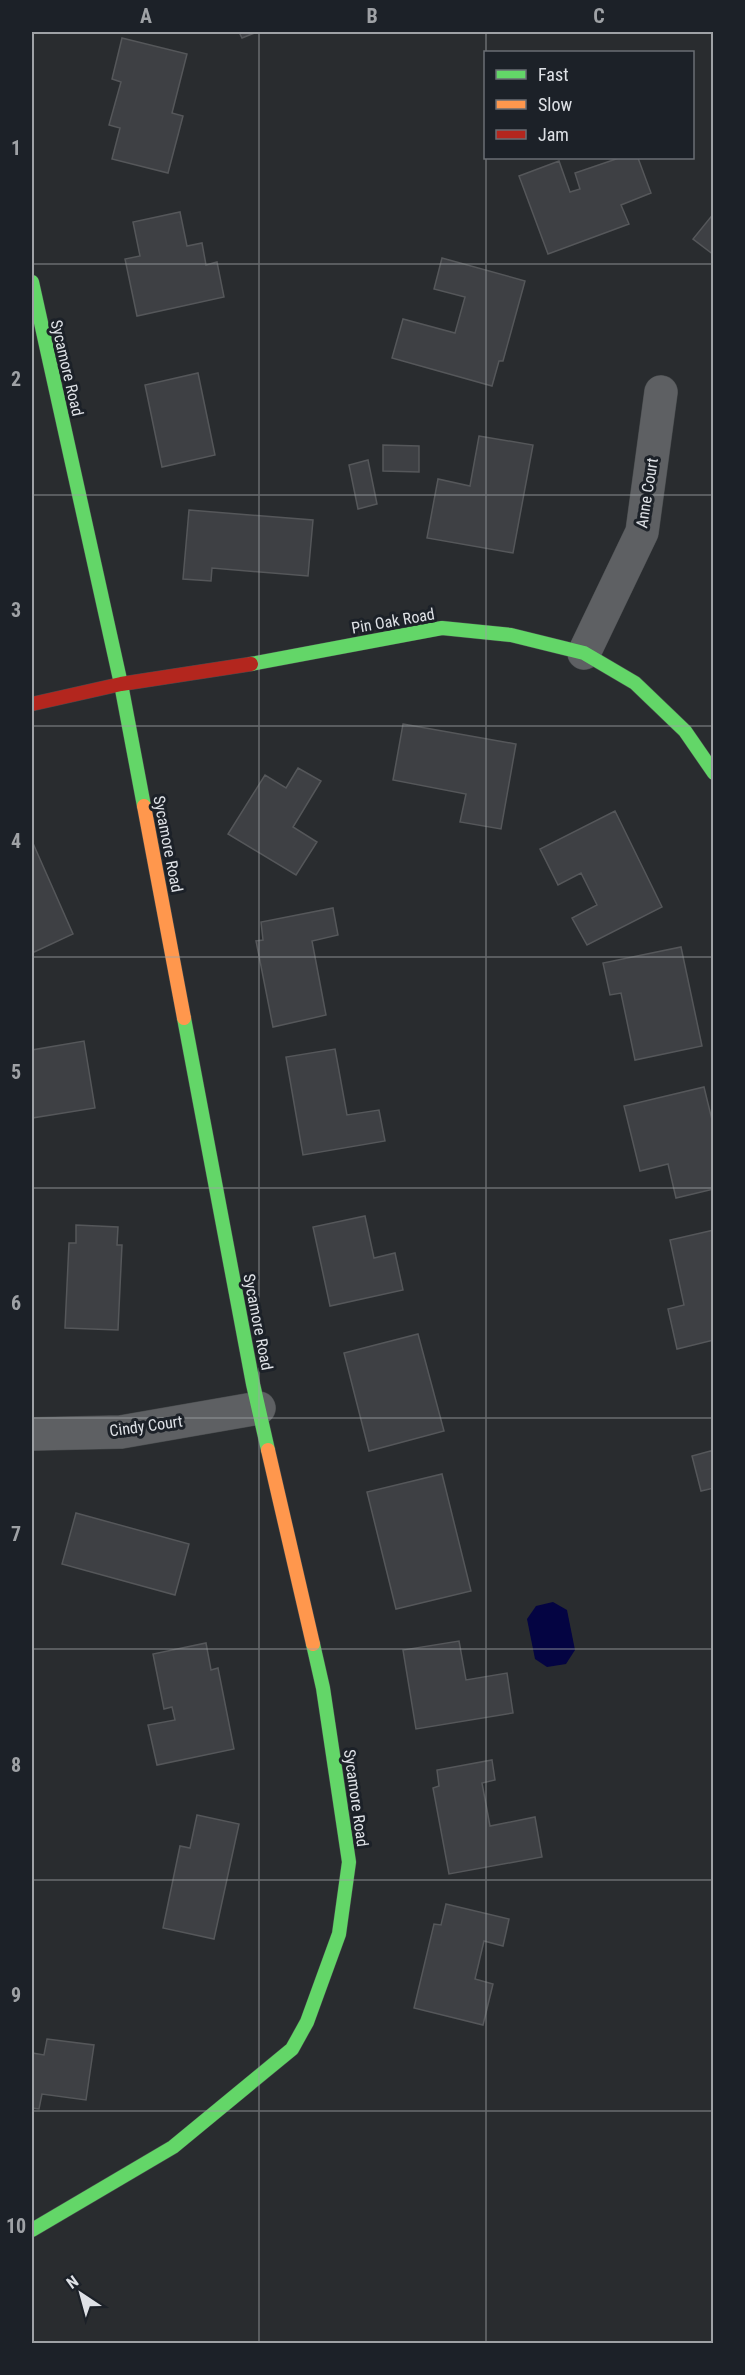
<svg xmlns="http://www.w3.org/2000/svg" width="745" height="2375" font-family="'Roboto Condensed',sans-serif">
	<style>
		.water { fill: #040442 }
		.building { fill: #3e4044; stroke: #55575a; stroke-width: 1.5 }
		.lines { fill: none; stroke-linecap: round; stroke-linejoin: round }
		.street-casing { stroke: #474a4c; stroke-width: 34 }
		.fast-casing { stroke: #474a4c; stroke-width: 15 }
		.slow-casing { stroke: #474a4c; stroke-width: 15 }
		.jam-casing { stroke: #474a4c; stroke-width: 15 }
		.street { stroke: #5e6063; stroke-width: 33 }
		.fast { stroke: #63d668; stroke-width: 14 }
		.slow { stroke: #ff974d; stroke-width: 14 }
		.jam { stroke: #b3261e; stroke-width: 14 }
		.grid { fill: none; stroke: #9fa2a6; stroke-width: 1.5; stroke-opacity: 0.55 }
		.labels { text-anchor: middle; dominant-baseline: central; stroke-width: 6; stroke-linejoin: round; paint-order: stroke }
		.street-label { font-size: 16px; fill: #dee1e6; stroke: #1c2128 }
		.neatline { fill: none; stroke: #9fa2a6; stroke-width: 2 }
		.grid-label { font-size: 20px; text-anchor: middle; font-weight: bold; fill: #9fa2a6 }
	</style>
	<rect width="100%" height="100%" fill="#292c2f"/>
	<path class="water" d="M553,1602l14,8 8,40 -9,14 -19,3 -12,-8 -8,-40 9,-13z"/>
	<path class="building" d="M239,32h18l-15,6z
		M122,38l65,16 -15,59 11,3 -15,57 -56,-14 8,-31 -11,-3 12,-43 -9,-3z
		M619,158h19l13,35 -30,12 8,19 -81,30 -29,-78 40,-15 11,31 10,-3 -5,-16z
		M180,212l7,34 15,-3 4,22 11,-3 7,35 -87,19 -12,-57 15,-3 -7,-34z
		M714,213v42l-21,-16z
		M442,258l83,23 -22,80h-4l-7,25 -100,-28 11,-39 52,14 10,-36 -31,-8z
		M198,373l17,82 -53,12 -17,-82z
		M479,436l54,9 -20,108 -86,-15 11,-59 32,7z
		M383,445l36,1v26l-36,-1z
		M368,460l9,44 -19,5 -9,-44z
		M189,510l124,10 -5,56 -96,-8 -1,13 -28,-2z
		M403,724l113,20 -15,85 -41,-7 6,-28 -73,-14z
		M298,768l23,13 -28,46 24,15 -21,33 -68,-41 37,-59 21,13z
		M615,811l47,96 -75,38 -15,-27 25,-13 -16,-32 -23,12 -18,-36z
		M32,841l41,93 -41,19z
		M333,908l5,27 -26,6 14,74 -53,12 -17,-86 7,-1 -2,-18z
		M681,947l21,99 -67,14 -14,-67 -11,2 -7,-32z
		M84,1041l11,67 -63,10v-68z
		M335,1049l12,66 32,-5 6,31 -82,14 -17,-98z
		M704,1087l10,41v61l-38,9 -8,-34 -28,7 -16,-65z
		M365,1216l9,42 21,-5 8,37 -73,16 -17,-79z
		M76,1225l42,2 -1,18h5l-4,85 -53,-2 4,-85h7z
		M714,1230v110l-37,9 -9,-40 16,-4 -14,-65z
		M418,1334l26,97 -75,20 -25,-98z
		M714,1450v38l-13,3 -9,-35z
		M442,1474l29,117 -75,18 -29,-117z
		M76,1513l113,31 -14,51 -113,-31z
		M459,1641l7,39 41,-7 6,40 -97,16 -13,-79z
		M206,1643l5,27 7,-2 16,81 -77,16 -9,-40 27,-5 -3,-13 -8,2 -11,-55z
		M492,1760l3,20 -13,3 8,43 45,-9 7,40 -93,17 -16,-86 6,-2 -2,-16z
		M197,1815l42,9 -25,115 -51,-11 17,-82 10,2z
		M446,1904l63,15 -6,27 -19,-5 -9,38 18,5 -10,41 -69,-17 20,-84 7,1z
		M47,2039l47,6 -8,55 -44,-6 -3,15 -7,-1v-55l12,2z"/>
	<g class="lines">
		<defs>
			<path id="street" d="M584,653l58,-121 19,-140
				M32,1434l89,-2 138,-24"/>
			<path id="fast" d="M32,282l89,402 23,122
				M251,664l191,-36 69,7 73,18 51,30 50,48 29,42
				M184,1018l69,366 15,66
				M32,2230l141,-83 119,-98 15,-27 32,-88 10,-72 -26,-174 -10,-44"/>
			<path id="slow" d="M144,806l40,212
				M268,1450l45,194"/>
			<path id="jam" d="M32,704l89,-20 130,-20"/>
		</defs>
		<use href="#street" class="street-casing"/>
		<use href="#fast" class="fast-casing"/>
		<use href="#slow" class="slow-casing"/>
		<use href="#jam" class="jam-casing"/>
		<use href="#street" class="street"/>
		<use href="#fast" class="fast"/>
		<use href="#slow" class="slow"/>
		<use href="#jam" class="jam"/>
	</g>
	<path class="grid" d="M259,32v2312M486,32v20M486,158v2186M32,264h682M32,495h682M32,726h682M32,957h682M32,1188h682M32,1418h682M32,1649h682M32,1880h682M32,2111h682"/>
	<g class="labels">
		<g class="street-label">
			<text transform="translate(67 368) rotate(77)">Sycamore Road</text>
			<text transform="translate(647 493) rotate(-81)">Anne Court</text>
			<text transform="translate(393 621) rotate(-10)">Pin Oak Road</text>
			<text transform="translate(168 844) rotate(79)">Sycamore Road</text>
			<text transform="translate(258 1322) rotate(79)">Sycamore Road</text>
			<text transform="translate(146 1426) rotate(-8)">Cindy Court</text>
			<text transform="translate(356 1798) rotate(82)">Sycamore Road</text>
		</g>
	</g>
	<rect width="745" height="2375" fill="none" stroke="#1c2128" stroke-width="66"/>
	<rect x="484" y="51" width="210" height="108" fill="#1c2128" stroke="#6a6e74" stroke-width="1.5"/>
	<rect x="496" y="70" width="30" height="9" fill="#63d668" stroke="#6a6e74" stroke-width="1.5"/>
	<text x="538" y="81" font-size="18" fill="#dee1e6">Fast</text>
	<rect x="496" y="100" width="30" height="9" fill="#ff974d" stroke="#6a6e74" stroke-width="1.5"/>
	<text x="538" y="111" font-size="18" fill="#dee1e6">Slow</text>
	<rect x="496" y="130" width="30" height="9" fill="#b3261e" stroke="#6a6e74" stroke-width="1.5"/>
	<text x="538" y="141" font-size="18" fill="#dee1e6">Jam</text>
	<g transform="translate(81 2294) rotate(324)" stroke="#1c2128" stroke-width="4.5" paint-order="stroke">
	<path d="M0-4.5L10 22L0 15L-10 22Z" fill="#dee1e6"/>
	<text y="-9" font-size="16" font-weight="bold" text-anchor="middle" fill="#dee1e6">N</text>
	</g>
	<rect x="33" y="33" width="679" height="2309" class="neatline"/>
	<g class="grid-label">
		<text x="146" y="23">A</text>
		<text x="372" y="23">B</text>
		<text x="599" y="23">C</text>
		<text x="16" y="155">1</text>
		<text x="16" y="386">2</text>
		<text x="16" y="617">3</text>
		<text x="16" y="848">4</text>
		<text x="16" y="1079">5</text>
		<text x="16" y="1310">6</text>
		<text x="16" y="1541">7</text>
		<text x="16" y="1772">8</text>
		<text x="16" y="2002">9</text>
		<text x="16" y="2233">10</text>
	</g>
</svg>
